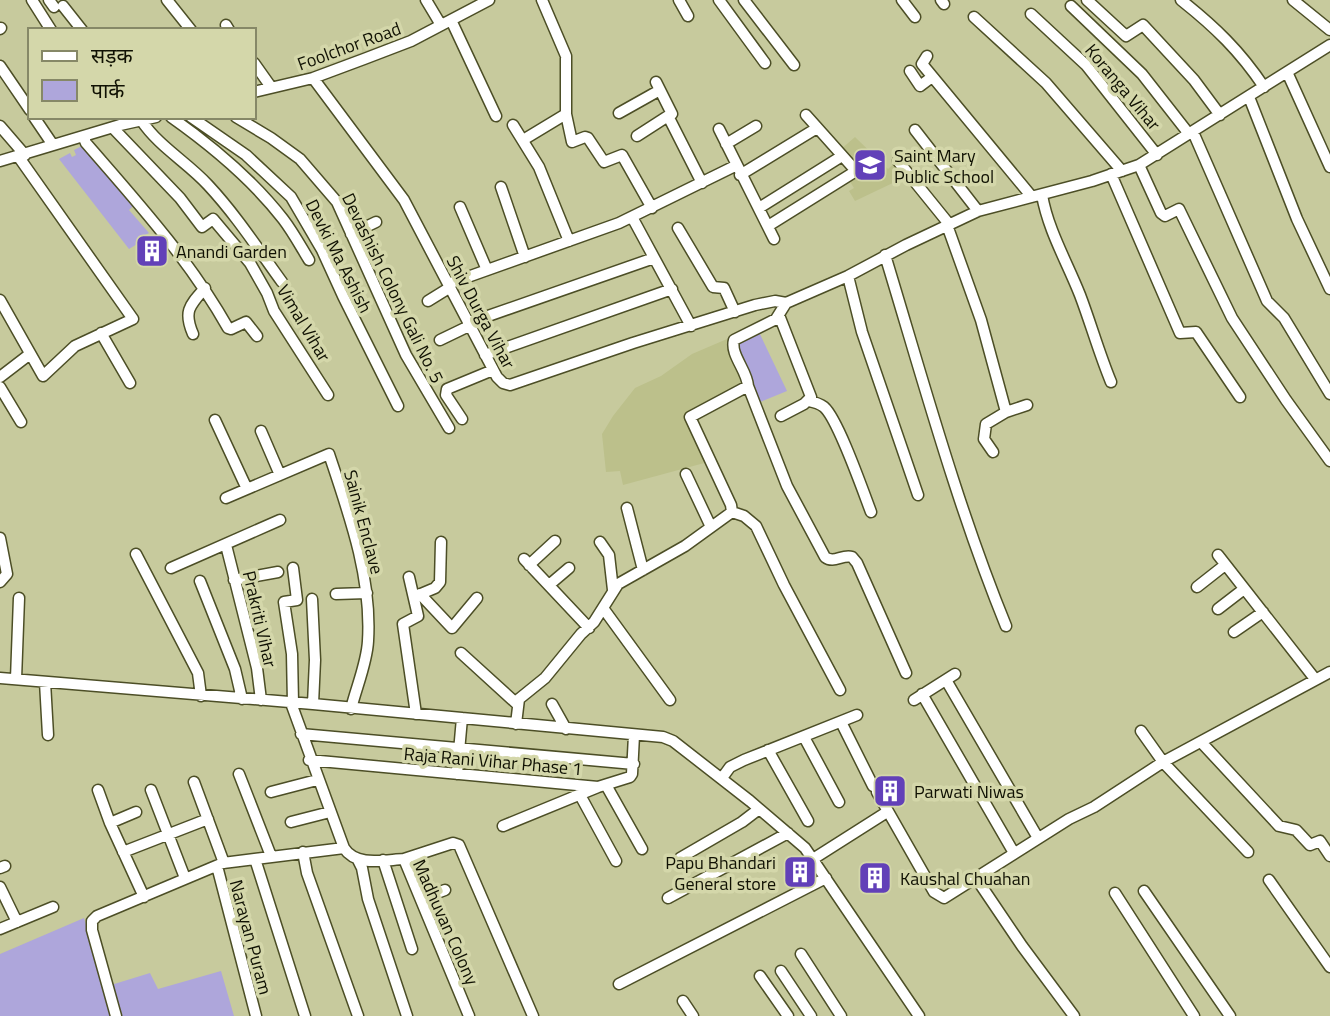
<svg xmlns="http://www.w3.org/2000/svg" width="1330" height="1016" font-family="'Titillium Web','Noto Sans Devanagari',sans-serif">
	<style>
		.built { fill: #bcc08b }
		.green { fill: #aea6db }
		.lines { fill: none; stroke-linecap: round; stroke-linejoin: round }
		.minor-casing { stroke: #4c4e26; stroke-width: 13 }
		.minor { stroke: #fff; stroke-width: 10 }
		.labels { text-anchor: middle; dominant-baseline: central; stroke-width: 7; stroke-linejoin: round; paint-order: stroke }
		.street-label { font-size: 18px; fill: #101103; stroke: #d4d7aa }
		.poi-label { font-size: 18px; fill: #101103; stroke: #d4d7aa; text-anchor: start }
	</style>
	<rect width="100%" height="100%" fill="#c7ca9d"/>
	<path class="built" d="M855,137l33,32 8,-7 10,14 -7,6 -2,-1 -42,20 -6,-10 5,-3 -5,-8 11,-9 -20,-21z
		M727,339l18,42 -2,6 -57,30 22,45 -85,23 -3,-14 -14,1 -4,-38 11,-18 22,-28 26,-12 31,-22z"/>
	<path class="green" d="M84,145l52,58 -7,7 20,23 -4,2 2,3 -18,11 -70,-90 11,-6 2,4 4,-2 -2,-5z
		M758,330l29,61 -29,12 -6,-13v-11l-17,-33 5,-8z
		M84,918l28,98h-112v-62z
		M221,971l13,45h-113l-10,-31 39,-12 8,16z"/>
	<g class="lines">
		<defs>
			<path id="minor" d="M32,0l19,30
				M49,0l5,7
				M167,0l24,30
				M426,0l15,25
				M542,0l24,56v58l6,28 13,-5 3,1 16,24 18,-7 30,53
				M679,0l9,16
				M719,0l46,63
				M744,0l50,65
				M902,0l13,17
				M941,0l3,4
				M1087,0l39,36 17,-11 51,55 26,35
				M1181,0c34,27 59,51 83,87
				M1293,0l37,30
				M63,6l19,24
				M1071,6l71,68 47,60
				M1031,14l55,51 71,90
				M974,17l72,66 76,88
				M451,20l45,96
				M226,25l3,5
				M0,29l1,-1
				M927,56l-5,8 110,133
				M254,63l17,24
				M0,66l30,44
				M910,71l10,15 12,-9
				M1287,72l43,95
				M313,78l91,122 93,177 6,6 7,2 123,-42 122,-38 20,-4 11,2
				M656,82l16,32 -4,2 34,67
				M254,92l59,-14 51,-19 47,-18 78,-41
				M1249,97l48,122 33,70
				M619,113l41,-23
				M34,117l19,28
				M171,117c41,29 81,62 112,102 10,13 18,28 26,41
				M191,117l55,38 45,42 31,53 21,46 55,110
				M236,117l35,21 29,21 37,43 69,153 43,73
				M141,120c18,27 46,42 67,65 28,30 50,64 74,97
				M513,125l26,42 30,74
				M0,126l25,29
				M113,128l67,70 22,29 11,-8 37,44 17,30 7,18 54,84
				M719,129l55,110
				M915,130l63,81
				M1193,132l74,169 17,17 46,76
				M83,136l3,7c52,60 103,116 142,185l3,1 15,-7 11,14
				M637,136l31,-20
				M523,140l43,-26
				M726,144l30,-18
				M0,161l120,-36 36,-8
				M898,161l51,63
				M1139,165l22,48 4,3 14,-7 53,109 54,82 44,61
				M1111,174l69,159 16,-1 44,65
				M740,175l77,-47
				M501,187l24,70
				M1042,195c6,35 25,67 38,100 11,29 19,58 31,87
				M460,207l27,63
				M759,208l83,-52
				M632,217l59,109
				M947,225l34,95 25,92
				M768,226l88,-55 -50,-56
				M678,228l35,59 11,1 11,24
				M351,234l25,-12
				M885,255c38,125 72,251 121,371
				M848,276l14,56 56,163
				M448,284l171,-61 116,-57
				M0,300l43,76 32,-30 58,-27 -115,-163
				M428,301l21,-13
				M779,315l32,82 -7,7 -23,12
				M468,323l186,-65
				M101,333l29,50
				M193,334c-10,-23 -3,-29 12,-46
				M440,340l29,-14
				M485,355l187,-66
				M0,377l30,-23
				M748,386l39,100 38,71c9,7 17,-3 27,0l5,6 49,110
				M0,387l21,35
				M809,401c5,1 11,3 15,6 14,12 39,84 47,105
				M462,419l-16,-24 1,-6 46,-19
				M215,420l32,69
				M261,431l19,44
				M993,452l-9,-13 2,-15 20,-12 21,-7
				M686,474l25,53
				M226,498l103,-44c20,60 43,123 39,187 -1,22 -12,47 -17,68
				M627,508l16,62
				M732,512l12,4 12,10 28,59 56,105
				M0,538l7,36 -7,8
				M600,542l9,13 4,35
				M226,545l31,123 4,32
				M136,554l62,119 3,23
				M1218,555l97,124
				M524,559l65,69
				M529,565l26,-24
				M171,568l109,-48
				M409,577l9,39 -15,8 13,90
				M234,580l44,-8
				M200,581l35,88 7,30
				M549,585l20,-17
				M1197,587l28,-22
				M336,594l31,-1
				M420,594l32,34 25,-30
				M416,596l19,-8 5,-6 1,-40
				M312,599l3,61 -2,44
				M603,608l67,92
				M1218,609l26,-20
				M1234,632l29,-20
				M461,653l56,51
				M0,678l313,26 350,33 10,4 77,60 55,47 114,168
				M16,679l3,-81
				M946,680l92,158
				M45,682l3,53
				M922,694l92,159
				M914,700l41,-26
				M293,703l-1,-49 -8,-52 13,-2 -4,-32
				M552,704l14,25
				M841,722l32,64
				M516,724l3,-25 26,-21 36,-44 13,-12 24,-38 67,-38 47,-34 -1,-7 -41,-88 58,-31c-1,-16 -18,-31 -14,-46l42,-21 10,-16 62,-27 58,-31 72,-34 114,-30 47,-16 191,-120
				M1141,731l22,31 85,90
				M301,734l333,30
				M804,737l35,65
				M1201,742l78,84 17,4 14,15 10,-4 10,15
				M768,750l40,71
				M309,760l289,27 32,-10 2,-3 2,-39
				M239,774l32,82
				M457,774l5,-56
				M722,778l8,-11 14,-7 113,-45
				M194,782l30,81
				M606,785l36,64
				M98,790l12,33 34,74
				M151,790l34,88
				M271,792l46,-12
				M877,792l57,100 10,6 125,-79 25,-12 69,-45 167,-90
				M580,795l36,66
				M291,822l39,-10
				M110,823l26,-11
				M503,826l95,-39
				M344,848c12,19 40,12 60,11l65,157
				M123,852l85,-33
				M303,852l4,21 51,143
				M680,858l62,-36 17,-13
				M255,859l50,157
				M404,859l49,-16 6,2 74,171
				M813,859l74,-47
				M358,860l4,8 6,31 39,117
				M383,860l29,89
				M217,866l39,150
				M0,868l5,-2
				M976,878l46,68 52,70
				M1269,880l61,87
				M0,887l17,35
				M1144,891l86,125
				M1115,893l79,123
				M668,898l120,-65
				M421,899l24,-9
				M0,929l53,-22
				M801,954l40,62
				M781,971l30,45
				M760,976l28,40
				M619,984l207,-106
				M683,1001l10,15
				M116,1016l-24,-86v-9l5,-5 126,-53 121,-15 -53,-145"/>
		</defs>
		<use href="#minor" class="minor-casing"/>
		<use href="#minor" class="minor"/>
	</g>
	<defs>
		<symbol id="school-square" viewBox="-11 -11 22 22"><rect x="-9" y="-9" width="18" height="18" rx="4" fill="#6240b8" stroke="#d4d7aa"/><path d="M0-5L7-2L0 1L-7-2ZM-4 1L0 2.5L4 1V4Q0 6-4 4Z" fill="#fff"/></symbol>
		<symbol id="building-square" viewBox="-11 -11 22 22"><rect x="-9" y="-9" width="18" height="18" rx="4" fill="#6240b8" stroke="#d4d7aa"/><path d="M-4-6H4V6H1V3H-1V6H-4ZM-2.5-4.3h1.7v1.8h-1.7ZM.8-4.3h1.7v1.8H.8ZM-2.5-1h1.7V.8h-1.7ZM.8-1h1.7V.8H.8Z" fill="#fff"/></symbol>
	</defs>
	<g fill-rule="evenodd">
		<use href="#school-square" x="851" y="146" width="38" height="38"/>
		<use href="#building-square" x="133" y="232" width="38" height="38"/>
		<use href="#building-square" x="871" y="772" width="38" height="38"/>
		<use href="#building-square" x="781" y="853" width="38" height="38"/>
		<use href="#building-square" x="856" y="859" width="38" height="38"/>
	</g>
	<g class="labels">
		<g class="street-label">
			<text transform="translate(349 46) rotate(-20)">Foolchor Road</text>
			<text transform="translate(1123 87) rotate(50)">Koranga Vihar</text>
			<text transform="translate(339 256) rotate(63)">Devki Ma Ashish</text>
			<text transform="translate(393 288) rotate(64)">Devashish Colony Gali No. 5</text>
			<text transform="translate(481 312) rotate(62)">Shiv Durga Vihar</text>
			<text transform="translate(304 323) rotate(59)">Vimal Vihar</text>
			<text transform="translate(364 522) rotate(75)">Sainik Enclave</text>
			<text transform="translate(260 619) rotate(77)">Prakriti Vihar</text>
			<text transform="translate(493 761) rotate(5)">Raja Rani Vihar Phase 1</text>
			<text transform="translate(446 922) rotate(66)">Madhuvan Colony</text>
			<text transform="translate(251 937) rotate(75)">Narayan Puram</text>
		</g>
		<g class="poi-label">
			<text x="894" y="155">Saint Mary<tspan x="894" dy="21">Public School</tspan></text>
			<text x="176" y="251">Anandi Garden</text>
			<text x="914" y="791">Parwati Niwas</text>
			<text x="776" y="862" text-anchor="end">Papu Bhandari<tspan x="776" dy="21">General store</tspan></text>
			<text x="900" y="878">Kaushal Chuahan</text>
		</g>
	</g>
	<rect x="28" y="28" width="228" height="91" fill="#d4d7aa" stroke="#868867" stroke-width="2"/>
	<rect x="42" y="51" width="35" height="10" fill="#ffffff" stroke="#868867" stroke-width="2"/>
	<text x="91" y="63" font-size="21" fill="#101103">सड़क</text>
	<rect x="42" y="80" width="35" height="21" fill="#aea6db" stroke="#868867" stroke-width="2"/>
	<text x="91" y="98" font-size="21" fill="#101103">पार्क</text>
</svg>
